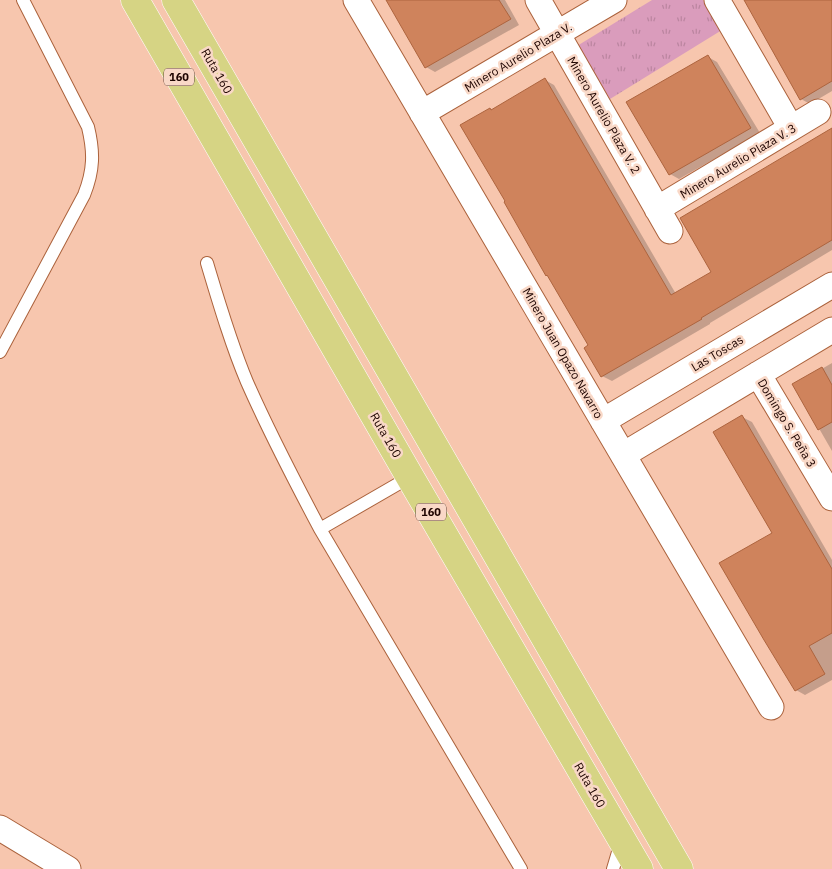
<svg xmlns="http://www.w3.org/2000/svg" width="832" height="869" font-family="'IBM Plex Sans',sans-serif">
	<style>
		.grass { fill: url(#grass-tufts) }
		.shadow { fill: #0003 }
		.building { fill: #cf835c; stroke: #ad643e }
		.lines { fill: none; stroke-linecap: round; stroke-linejoin: round }
		.service-casing { stroke: #ab623c; stroke-width: 14 }
		.minor-casing { stroke: #ab623c; stroke-width: 27 }
		.motorway-casing { stroke: #fff; stroke-width: 29 }
		.service { stroke: #fff; stroke-width: 12 }
		.minor { stroke: #fff; stroke-width: 25 }
		.motorway { stroke: #d6d484; stroke-width: 28 }
		.labels { text-anchor: middle; dominant-baseline: central; stroke-width: 5; stroke-linejoin: round; paint-order: stroke }
		.shield { fill: #f9d8c7; stroke: #60443c; stroke-width: 1 }
		.shield-label { font-size: 11px; font-weight: bold; fill: #1e0400 }
		.street-label { font-size: 12px; fill: #1e0400; stroke: #f9d8c7 }
	</style>
	<defs>
		<pattern id="grass-tufts" width="24" height="20" patternUnits="userSpaceOnUse" patternTransform="scale(1.25)"><rect width="24" height="20" fill="#da9cbc"/><path d="M3 7l-1-3M5 7V3M7 7l1-3M15 17l-1-3M17 17v-4M19 17l1-3" fill="none" stroke="#bb85a0"/></pattern>
	</defs>
	<rect width="100%" height="100%" fill="#f7c6ae"/>
	<path class="grass" d="M652,0h51l19,30 -112,69 -33,-53z"/>
	<path class="shadow" d="M387,0h118l14,25 -84,47 -9,-5z
		M745,0h87v91l-22,13 -9,-5z
		M708,57l9,5 43,71 -81,46 -9,-5z
		M545,80l9,5 122,209 37,-22 119,-143v121l-122,73v1l-98,57 -10,-5 -112,-267 3,1z
		M832,363v88l-38,-66z
		M742,417l10,5 80,138v120l-27,15 -9,-5 -22,-156z"/>
	<path class="building" d="M386,0h113l12,19 -86,49z
		M744,0h88v81l-32,19z
		M708,55l43,73 -82,47 -43,-73z
		M545,78l126,217 40,-23 -31,-54 152,-90v112l-131,78 1,1 -101,58 -17,-29 4,-3 -41,-70 -1,1 -12,-21 -30,-53 1,-1 -45,-76 30,-17 1,2z
		M822,367l10,18v37l-14,8 -26,-46z
		M742,415l90,154v64l-23,13 16,28 -30,17 -31,-51 -45,-77 53,-30 -59,-101z"/>
	<g class="lines">
		<defs>
			<path id="service" d="M207,263c12,40 24,81 40,119 22,50 47,98 73,147l201,340
				M0,352l84,-157c10,-25 10,-43 4,-68l-65,-127
				M320,529l90,-52
				M613,869l8,-27"/>
			<path id="minor" d="M356,0l415,707
				M538,0l132,231
				M717,0l74,128
				M422,113l192,-113
				M657,209l161,-97
				M758,374l74,124
				M603,421l229,-136
				M623,455l209,-125
				M0,828l68,41"/>
			<path id="motorway" d="M135,0l275,477 229,392
				M176,0l503,869"/>
		</defs>
		<use href="#service" class="service-casing"/>
		<use href="#minor" class="minor-casing"/>
		<use href="#motorway" class="motorway-casing"/>
		<use href="#service" class="service"/>
		<use href="#minor" class="minor"/>
		<use href="#motorway" class="motorway"/>
	</g>
	<g class="labels">
		<g class="shield">
			<rect x="164" y="68.5" width="30" height="17" rx="4"/>
			<rect x="416" y="503.5" width="30" height="17" rx="4"/>
		</g>
		<g class="shield-label">
			<text x="179" y="77">160</text>
			<text x="431" y="512">160</text>
		</g>
		<g class="street-label">
			<text transform="translate(518 57) rotate(-31)">Minero Aurelio Plaza V.</text>
			<text transform="translate(217 71) rotate(60)">Ruta 160</text>
			<text transform="translate(604 115) rotate(60)">Minero Aurelio Plaza V. 2</text>
			<text transform="translate(738 161) rotate(-31)">Minero Aurelio Plaza V. 3</text>
			<text transform="translate(563 353) rotate(60)">Minero Juan Opazo Navarro</text>
			<text transform="translate(717 353) rotate(-31)">Las Toscas</text>
			<text transform="translate(787 423) rotate(59)">Domingo S. Peña 3</text>
			<text transform="translate(386 435) rotate(60)">Ruta 160</text>
			<text transform="translate(590 785) rotate(60)">Ruta 160</text>
		</g>
	</g>
</svg>
